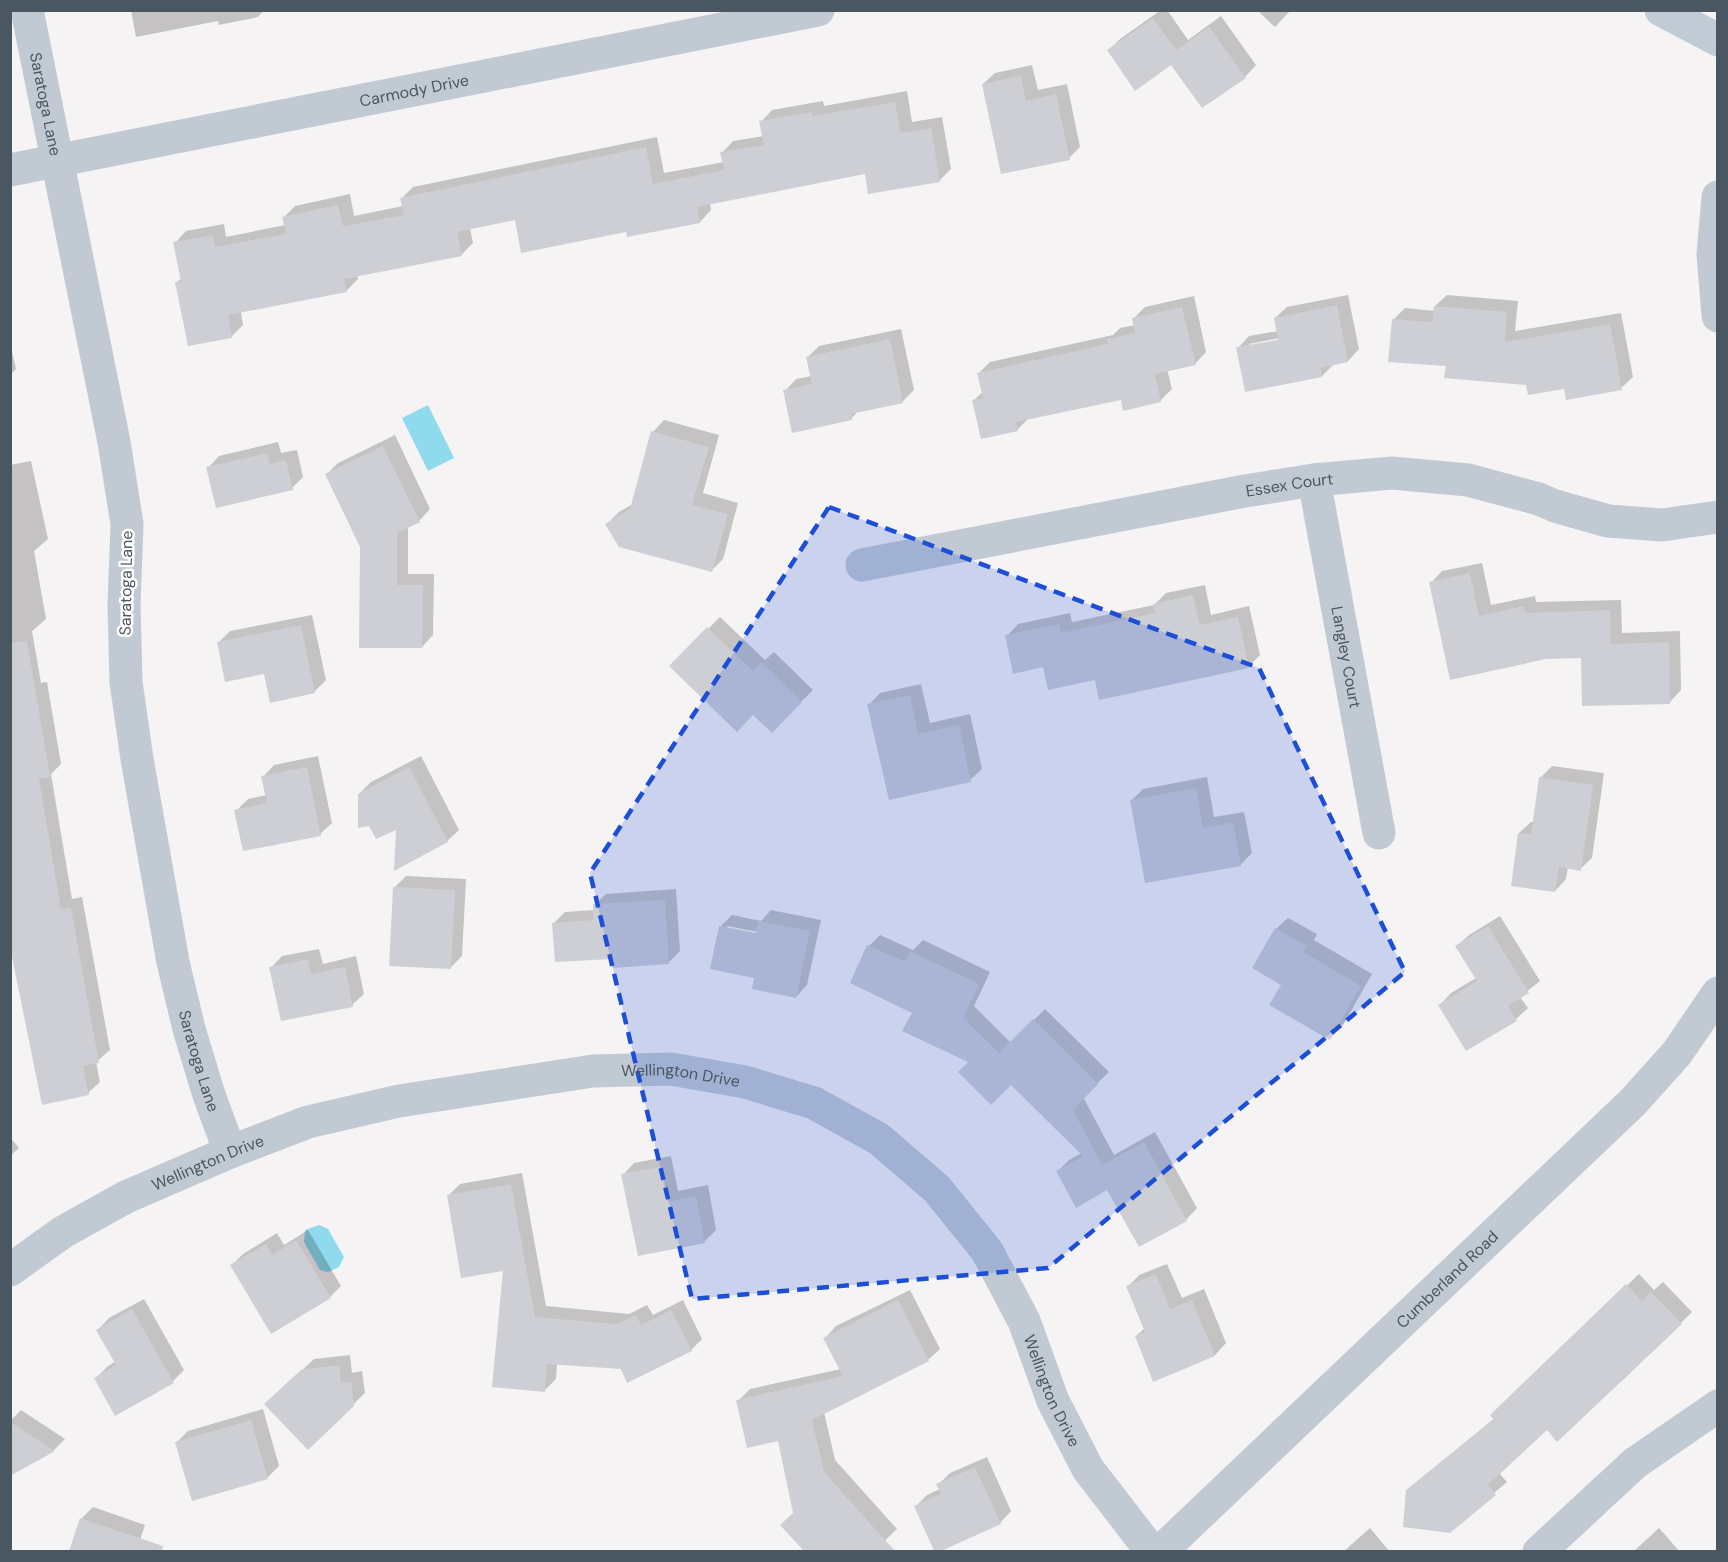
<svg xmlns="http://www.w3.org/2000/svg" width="1728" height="1562" font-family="'DM Sans',sans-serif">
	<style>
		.water { fill: #90daee }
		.shadow { fill: #0003; fill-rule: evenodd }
		.building { fill: #cdcfd5 }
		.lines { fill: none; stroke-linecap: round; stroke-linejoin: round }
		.street { stroke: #c1cad2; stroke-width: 33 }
		.secondary { stroke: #c1cbd6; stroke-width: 33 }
		.marked { fill: #1d4ed8; fill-opacity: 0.2; stroke: #1d4ed8; stroke-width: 4.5; stroke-dasharray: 12 8; stroke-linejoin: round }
		.labels { text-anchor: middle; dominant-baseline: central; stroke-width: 5; stroke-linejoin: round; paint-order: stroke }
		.street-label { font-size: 16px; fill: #4a5661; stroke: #fff }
	</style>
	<rect width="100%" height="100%" fill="#f5f3f3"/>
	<path class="water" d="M428,405l26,53 -26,13 -26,-53z
		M319,1225l9,4 16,28 -5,10 -11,5 -8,-2 -16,-28 1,-12z"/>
	<path class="shadow" d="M131,10h133l-6,7 -39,8 -1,-4 -82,16z
		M1161,10h6l21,30 33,-24 35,49 -11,12 -137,-26 12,-12z
		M1257,10h34l-16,17z
		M1032,65l6,25 29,-6 13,63 -11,11 -86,-74 12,-11z
		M907,91l5,31 30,-5 9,52 -12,12 -73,-9 -156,31 1,7 -11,12 -73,9 -111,-13 -46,10 3,15 -12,12 -104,20 1,4 -12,12 -105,21 2,13 -11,11 -55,-54 5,-4 -7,-35 11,-12 38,-7 2,13 59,-12 -1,-8 11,-11 55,-12 4,22 49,-10 -1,-8 11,-11 244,-50 7,36 60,-11 -2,-9 11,-12 31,-5 -3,-14 11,-12 51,-9 1,5z
		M1348,295l11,54 -11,12 -14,3 -12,12 -84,-28 11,-12 29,-5 -3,-13 12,-11zM1285,337v3l-36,7v-3z
		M1447,295l71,6 -3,30 106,-18 12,64 -12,11 -56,-1 -38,-3 -79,-19 -55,-45 12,-12 30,3v-5z
		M1194,296l12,56 -11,12 -28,5 5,20 -12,12 -38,-3 -93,20 -12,12 -43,-30 9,-8 -4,-19 11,-11 123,-27 7,-7 15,-3 -1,-7 11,-11z
		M901,329l13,61 -12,12 -43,8 -8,9 -66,-28 11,-12 16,-3 -4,-19 11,-11z
		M10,343l6,26 -6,6z
		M664,420l55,15 -16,58 35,10 -15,56 -12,12 -104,-47 12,-12 14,-8 20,-72z
		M395,435l35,74 -11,12 -11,5v48h26l-1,61 -11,12 -60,-101 -35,-72 11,-11z
		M278,442l3,11 16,-3 6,27 -11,11 -84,-20 11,-12z
		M31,461l17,78 -14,12 12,68 -14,12 9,52 6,-1 14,82 -10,10 21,125 10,-2 28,153 -14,12 4,20 -12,11 -78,-156v-472z
		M1482,563l9,42 44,-9 1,6 85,-2 1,33 58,-2 1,59 -11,12 -88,-46 -36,2 -95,20 -20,-95 11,-12z
		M1205,585l6,30 38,-9 11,49 -11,11 -153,12 -52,-13 -37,-29 11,-12 52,-11 2,9 82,-17 12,-12z
		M312,615l14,65 -12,12 -49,-19 -47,-30 12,-12z
		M720,617l45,43 9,-8 39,38 -41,41 -19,-18 -82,-47z
		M921,684l9,39 40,-9 12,55 -12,11 -101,-75 11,-12z
		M318,756l14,67 -12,11 -84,-23 12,-12 19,-4 -4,-18 11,-12z
		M421,756l38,74 -12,11 -50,-14 -38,-33 12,-12z
		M1552,766l52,7 -12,85 -12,11 -12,-2 -2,12 -11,12 -36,-58 12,-11h3l7,-45z
		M1207,777l7,40 30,-5 8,41 -12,12 -108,-65 11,-11z
		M406,876l60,3 -4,77 -11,11 -57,-79z
		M676,889l4,62 -12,12 -114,-40 11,-11 29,-2v-5l12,-11z
		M771,910l50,10 -14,65 -11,12 -40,-20 -35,-51 11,-11 29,6zM727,926l37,7 -1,3 -36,-7z
		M1500,916l40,65 -20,16 8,11 -12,11 -49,30 -27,-44 11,-12 25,-15 -19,-32 12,-11z
		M1288,918l29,16 -3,6 58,34 -30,53 -12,11 -47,-54 -7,-55z
		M880,935l33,15 10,-10 67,32 -16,34 37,37 34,-34 64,63 -26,25 31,58 41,-23 42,76 -11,12 -79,-32 -49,-17 11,-11 13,-7 -71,-70 -40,-21 -57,-50 -45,-66z
		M319,949l4,15 33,-8 8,38 -12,11 -81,-37 11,-12z
		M10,1137l9,11 -9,8z
		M671,1156l7,35 30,-6 8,45 -11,11 -82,-66 11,-12z
		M522,1173l24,133 83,8 18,-9 6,10 30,-15 19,39 -11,11 -69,18 -65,-5 -1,16 -12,12 -39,-122 -57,-73 12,-12z
		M308,1230l33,56 -11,11 -98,-32 11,-11 34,-21 7,12z
		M1167,1264l15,34 22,-9 22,54 -11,12 -61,25 -18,-44 9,-8 -17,-41 11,-12z
		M1639,1274l15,16 9,-8 29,30 -68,67 -77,49 -48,45 8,9 -58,49 -41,-40 12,-12 75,-61 -3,-3z
		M910,1290l30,59 -12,11 -104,52 11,48 62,69 -24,23h-67l-24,-27 13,-13 -16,-73 -41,-38 12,-12 91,-20 -16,-31 11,-12z
		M144,1299l40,71 -11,11 -77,-3 11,-11 9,-6 -18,-31 11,-12z
		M350,1355l2,18 10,-2 3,22 -57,55 -30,-55 36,-34z
		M263,1409l16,57 -11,11 -75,22 -16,-57 11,-11z
		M21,1410l44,29 -11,11 -44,25v-54z
		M987,1457l24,54 -11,12 -64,29 -20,-46 11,-11 13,-6 -2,-4 12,-12z
		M93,1507l52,18 -9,27h-65l10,-33z
		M1370,1528l20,24h-47z
		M1659,1528l21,24h-47z"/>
	<path class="building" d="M1153,18l23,32 33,-23 37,51 -44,30 -31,-43 -36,26 -28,-41z
		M1021,76l5,25 30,-7 14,66 -69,14 -19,-90z
		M895,102l6,31 30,-5 9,54 -72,12 -3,-20 -168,33 3,16 -73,14 -1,-5 -105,21 -6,-33 -58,12 5,24 -118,23 3,13 -119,23 4,23 -44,8 -13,-64 6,-1 -8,-39 40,-7 2,12 71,-13 -4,-17 56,-12 5,21 61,-11 -4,-17 246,-51 7,37 71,-14 -4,-18 44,-7 -5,-24 53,-9v4z
		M1337,305l11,57 -28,6 2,9 -77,15 -9,-45 42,-7 -4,-22z
		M1434,306l73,6 -2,30 105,-18 12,66 -56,10 -2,-11 -36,6 -2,-10 -82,-7 2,-12 -58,-4 4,-43 40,3z
		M1182,307l14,58 -41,9 6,28 -38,9 -2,-11 -105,22 2,9 -37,8 -9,-39 11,-2 -6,-25 131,-29 -1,-5 28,-6 -3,-15z
		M890,339l13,64 -52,11 1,6 -60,13 -9,-43 29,-6 -6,-27z
		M651,431l58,16 -17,58 36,9 -16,58 -93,-25 -14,-23 25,-15z
		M383,446l37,76 -23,11v52h26l-1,63h-63l1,-101 -35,-73z
		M267,453l3,11 16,-4 7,30 -77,18 -10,-41z
		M1470,573l9,43 45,-10 1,7 85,-3 1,34 58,-2 1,62 -88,2 -1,-48 -35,1 -96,21 -21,-98z
		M1193,595l7,30 38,-8 11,51 -150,32 -4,-20 -47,10 -5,-23 -30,7 -8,-39 54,-11 2,9 94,-20 -2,-9z
		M301,625l14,68 -45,10 -6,-29 -39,8 -8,-40z
		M707,627l46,44 8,-9 41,40 -30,31 -19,-18 -16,17 -68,-66z
		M27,641l23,136 -11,2 22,130 10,-1 28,155 -16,3 6,29 -47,10 -32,-158v-304z
		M910,695l8,39 41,-9 12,57 -82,18 -22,-96z
		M307,767l14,69 -78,15 -9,-41 33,-7 -6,-27z
		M409,767l39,75 -54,29 2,-41 -20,9 -7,-13 -11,2v-34z
		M1539,777l54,8 -12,86 -22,-4 -4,25 -44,-6 7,-53 13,2z
		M1196,788l7,40 30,-6 8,44 -96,17 -15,-83z
		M393,887l62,3 -4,79 -62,-3z
		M665,900l4,64 -56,4 -1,-9 -57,3 -3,-39 41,-3v-16z
		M758,921l52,10 -14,67 -44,-9 2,-11 -44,-9 9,-43 37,7z
		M1488,926l41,67 -21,13 9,15 -51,30 -28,-46 39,-24 -22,-35z
		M1275,928l32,18 -4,6 58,34 -31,54 -61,-35 12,-20 -29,-17z
		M867,945l38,17 5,-11 69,33 -16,34 36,35 34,-34 65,65 -25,26 29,55 42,-23 43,79 -48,26 -32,-57 -31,18 -20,-37 27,-15 -72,-71 -20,20 -33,-33 10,-10 -66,-31 10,-18 -62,-30z
		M308,959l3,15 34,-7 8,40 -72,14 -12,-54z
		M660,1167l7,35 29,-6 9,47 -67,13 -17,-82z
		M511,1184l24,133 81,7 20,-9 5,10 30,-15 21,41 -65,32 -6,-14 -74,-5 -2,28 -53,-5 11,-116 -42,7 -14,-83z
		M296,1240l35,58 -60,36 -41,-69 36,-21 6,11z
		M1156,1274l14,35 22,-9 23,56 -62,26 -18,-46 10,-4 -19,-46z
		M1626,1284l16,17 9,-9 31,32 -125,118 -10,-12 -59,55 8,10 -46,38 -47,-6 3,-37 88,-70 -4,-5z
		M898,1300l31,61 -117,59 12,52 71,79h-91l-24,-26 13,-12 -15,-72 -31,7 -11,-48 107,-24 -20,-38z
		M132,1309l42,74 -59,33 -21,-38 22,-13 -20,-35z
		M339,1365l2,18 10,-1 3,24 -46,44 -44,-46 37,-34z
		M251,1420l17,59 -76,22 -17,-59z
		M10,1422l45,29 -45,25z
		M975,1467l26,57 -60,27h-7l-20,-45 27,-12 -5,-10z
		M80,1518l83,28 -1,5h-93z"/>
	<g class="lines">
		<g class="street">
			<path id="s1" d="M27,10l87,432 13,82 -3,80 2,78 11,77 36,203 16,67 20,66 21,57"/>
			<path id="s2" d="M10,170l808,-160"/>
			<path d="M1718,197l-5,58 5,61"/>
			<path id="s3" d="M1314,480l65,353"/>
			<path id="s4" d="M862,565l383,-74 69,-11 78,-7 76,7 71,19 16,7 53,15 54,4 56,-8"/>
			<path id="s5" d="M10,1270l53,-38 63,-35 104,-45 78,-30 91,-21 194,-30 78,-2 74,13 69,21 65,36 58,50 50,62 37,70 29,80 35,68 64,83"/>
			<path id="s6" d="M1160,1552l473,-450 44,-49 41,-60"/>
			<path d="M1539,1552l96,-89 83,-57"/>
		</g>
		<path class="secondary" d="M1661,10l57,30"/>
	</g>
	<path class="marked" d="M829,507l430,161 146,304 -357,296 -356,31 -102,-426z"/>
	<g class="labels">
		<g class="street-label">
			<text stroke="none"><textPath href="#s2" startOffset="412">Carmody Drive</textPath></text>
			<text stroke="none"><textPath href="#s1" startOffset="96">Saratoga Lane</textPath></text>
			<text stroke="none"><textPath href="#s4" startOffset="435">Essex Court</textPath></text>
			<text transform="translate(126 583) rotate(-89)">Saratoga Lane</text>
			<text stroke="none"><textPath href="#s3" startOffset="180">Langley Court</textPath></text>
			<text stroke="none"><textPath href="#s1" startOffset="1068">Saratoga Lane</textPath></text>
			<text stroke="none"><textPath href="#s5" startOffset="712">Wellington Drive</textPath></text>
			<text stroke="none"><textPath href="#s5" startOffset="226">Wellington Drive</textPath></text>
			<text stroke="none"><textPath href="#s6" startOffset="396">Cumberland Road</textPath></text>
			<text stroke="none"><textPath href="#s5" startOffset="1234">Wellington Drive</textPath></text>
		</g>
	</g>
	<rect width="1728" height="1562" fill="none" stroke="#4a5661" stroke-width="24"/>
</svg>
